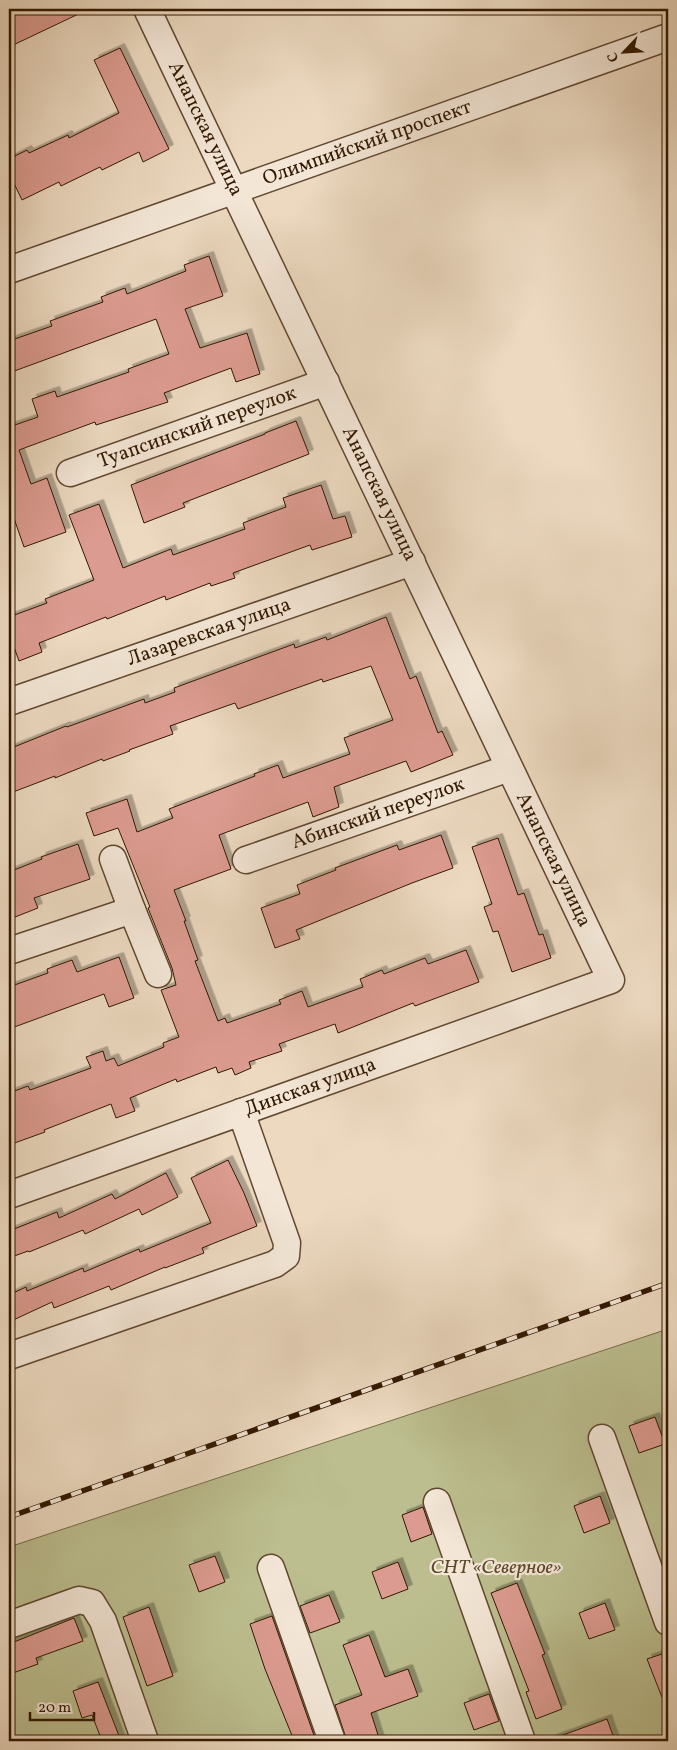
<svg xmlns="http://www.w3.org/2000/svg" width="677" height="1750" font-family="Vollkorn,serif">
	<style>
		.green { fill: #bcbe8f; stroke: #776b48 }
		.building { fill: #dc9b90; stroke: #321800; filter: url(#shadow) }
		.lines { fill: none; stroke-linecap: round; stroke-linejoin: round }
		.minor-casing { stroke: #604830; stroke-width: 29 }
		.minor { stroke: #f3e6d6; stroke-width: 26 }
		.rail-casing { stroke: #321800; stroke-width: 5.5 }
		.rail { stroke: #f3e6d6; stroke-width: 4; stroke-dasharray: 11; stroke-linecap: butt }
		.labels { text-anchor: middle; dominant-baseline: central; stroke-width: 4.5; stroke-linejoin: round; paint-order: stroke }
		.street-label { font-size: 20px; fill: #321800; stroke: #f3e6d6 }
		.park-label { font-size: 20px; font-style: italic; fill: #5b4a2b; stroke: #f3e6d6 }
	</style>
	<defs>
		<filter id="shadow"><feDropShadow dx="4.5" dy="-4.5" stdDeviation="0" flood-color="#0004"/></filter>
	</defs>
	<rect width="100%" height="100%" fill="#ecd9c0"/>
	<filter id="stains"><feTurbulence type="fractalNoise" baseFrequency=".004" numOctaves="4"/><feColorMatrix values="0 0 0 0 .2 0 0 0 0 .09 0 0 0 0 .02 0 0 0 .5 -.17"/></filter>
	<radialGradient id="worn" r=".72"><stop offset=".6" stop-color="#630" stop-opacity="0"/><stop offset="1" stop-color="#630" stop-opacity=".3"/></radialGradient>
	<path class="green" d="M668,1329v412h-659v-194z"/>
	<path class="building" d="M9,9h80l-80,38z
		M120,48l49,101 -26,13 -4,-10 -37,18 -2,-3 -39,19 -2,-4 -37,18 -13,-27v-14l18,-9 2,3 39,-18 1,3 50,-25 -25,-53z
		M209,256l14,40 -38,13 15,39 47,-15 13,41 -24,8 -5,-14 -67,25 4,9 -72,23 -1,-3 -76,28 12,34 16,-6 19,54 -42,15 -15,-43v-77l29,-10 -6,-18 23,-8 2,6 72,-25 -1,-3 41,-15 -13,-35 -147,54v-32l43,-15 -2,-5 53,-19 -2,-5 24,-9 2,6 59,-23 -2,-6z
		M296,421l13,33 -126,49 2,4 -41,16 -13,-38 134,-51v-1z
		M321,485l12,34 12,-3 7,21 -40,13 -2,-5 -77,28 2,5 -24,8 -1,-3 -44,17 -1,-4 -58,23 -1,-2 -67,26 3,9 -23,9 -10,-28v-16l38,-14 -2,-4 49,-19 -25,-65 30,-11 24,64 48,-19 2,6 72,-26 -2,-6 43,-16 -3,-9z
		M386,617l24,62 6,-3 22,57 4,-2 11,24 -42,17 -5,-11 -72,26 5,20 -26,10 -5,-15 -89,33 12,34 -57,21 12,31h-2l14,39 -3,1 23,60 7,-3 2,5 54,-19 -2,-4 23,-9 6,16 55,-20 -3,-8 22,-9 2,4 41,-16 3,6 38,-14 13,32 -64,24 -2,-3 -75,30 -3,-9 -56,20 3,7 -33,11 2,6 -16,7 -3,-7 -14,5 -2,-6 -39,15 -1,-3 -46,19 5,13 -19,7 -5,-14 -67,26 1,2 -36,13v-52l19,-7 2,4 61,-22 -5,-11 17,-6 3,10 8,-3 4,8 46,-19 -1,-4 16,-6 -18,-47 15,-5 -4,-17 -24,-60 2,-1 -32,-79 -24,8 -8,-23 41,-14 10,33 36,-14 -4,-9 86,-33 -1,-2 24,-9 5,13 67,-24 -6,-16 49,-18 -22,-54 -48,16 -1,-3 -84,30 -3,-6 -65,23 3,8 -44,16 1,1 -27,10 -1,-2 -47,19v-2l-42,16 -4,-11v-32l57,-23 1,1 77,-28 1,4 30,-11 -1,-4 120,-44 1,4 31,-11 1,3z
		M441,835l12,33 -41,15 -116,47 4,9 -25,9 -14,-40 39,-14 -3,-9 39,-15 -1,-2 62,-23 2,5z
		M498,838l20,57 6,-2 15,42 4,-1 8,24 -39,14 -14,-41 -5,1 -9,-25 8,-3 -20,-57z
		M78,844l12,35 -56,19 4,10 -23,9 -6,-15v-30l33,-13 -1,-2z
		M119,957l15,41 -25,9 -5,-13 -95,35v-42l39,-14 -1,-4 25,-9 5,12z
		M228,1160l16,33 13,33 -55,22 2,5 -39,15v-1l-54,23 -2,-4 -55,22 -2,-6 -43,20v-27l17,-8 1,4 56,-23 1,4 55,-23 1,3 71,-29 -20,-45z
		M166,1173l12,24 -36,18 -3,-6 -54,25 -2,-4 -54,22 -1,-1 -19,7v-27l48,-19 2,6 53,-24 3,5z
		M655,1417l10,27 -26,9 -10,-27z
		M600,1496l10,27 -26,10 -10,-27z
		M423,1507l9,27 -21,8 -9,-27z
		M215,1556l10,26 -26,10 -10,-27z
		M398,1562l10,27 -26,10 -10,-27z
		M517,1583l28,71 -3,1 20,54 -26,10 -10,-27 3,-1 -38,-98z
		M329,1595l11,27 -30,11 -10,-27z
		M605,1603l10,27 -26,9 -10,-26z
		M149,1607l24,69 -26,10 -24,-69z
		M272,1616l44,125h-12l-2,-6 -9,3 -28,-69 -15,-45z
		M74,1618l9,23 -47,17 2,6 -25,9 -4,-10v-19z
		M369,1635l16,42 23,-8 10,27 -47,17 9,28h-33l-12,-36 27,-10 -19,-50z
		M668,1652v58h-1l-20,-51z
		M98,1682l23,59h-19l-10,-26 -10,3 -9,-27z
		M489,1694l10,27 -25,9 -10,-27z
		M607,1719l8,22h-63v-2z"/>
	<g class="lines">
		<defs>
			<g id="minor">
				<path id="s1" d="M9,270l659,-233"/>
				<path id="s2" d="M70,473l256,-91"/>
				<path id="s3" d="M9,702l403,-140"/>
				<path d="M113,859l19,51"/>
				<path id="s4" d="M246,860l263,-92"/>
				<path d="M9,951l123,-41 26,64"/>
				<path id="s5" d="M9,1195l602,-215 -464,-971"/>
				<path d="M9,1356l266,-92 11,-8 1,-13 -46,-131"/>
				<path d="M602,1438l66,184"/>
				<path d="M437,1502l85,239"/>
				<path d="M271,1568l61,173"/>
				<path d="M9,1625l70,-25 13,3 11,18 42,120"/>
			</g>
		</defs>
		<use href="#minor" class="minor-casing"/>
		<use href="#minor" class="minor"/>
		<defs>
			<path id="rail" d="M9,1517l659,-234"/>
		</defs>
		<use href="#rail" class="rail-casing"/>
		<use href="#rail" class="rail"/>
	</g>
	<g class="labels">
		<g class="street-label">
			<text transform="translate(205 129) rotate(64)">Анапская улица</text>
			<text stroke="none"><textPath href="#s1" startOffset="380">Олимпийский проспект</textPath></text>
			<text stroke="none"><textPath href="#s2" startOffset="135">Туапсинский переулок</textPath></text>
			<text transform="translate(379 494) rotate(64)">Анапская улица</text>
			<text stroke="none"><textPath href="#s3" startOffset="212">Лазаревская улица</textPath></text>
			<text stroke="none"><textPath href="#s4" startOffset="140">Абинский переулок</textPath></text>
			<text transform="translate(553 860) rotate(64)">Анапская улица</text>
			<text stroke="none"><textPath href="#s5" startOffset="320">Динская улица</textPath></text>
		</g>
		<g class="park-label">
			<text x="496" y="1568">СНТ «Северное»</text>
		</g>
	</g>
	<rect width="677" height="1750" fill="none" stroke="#ecd9c0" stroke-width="30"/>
	<rect x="10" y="10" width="657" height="1730" fill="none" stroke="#321800" stroke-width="2.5"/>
	<rect x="15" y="15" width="647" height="1720" fill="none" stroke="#321800"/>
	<g transform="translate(624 52) rotate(245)" stroke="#f3e6d6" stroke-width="4" paint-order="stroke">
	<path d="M0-4L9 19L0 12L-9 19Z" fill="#321800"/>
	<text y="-8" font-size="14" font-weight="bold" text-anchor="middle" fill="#321800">С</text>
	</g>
	<path d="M30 1712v8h64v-8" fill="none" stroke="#321800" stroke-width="2.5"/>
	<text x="38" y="1712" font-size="15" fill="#321800" stroke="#f3e6d6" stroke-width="4" paint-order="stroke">20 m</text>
	<rect width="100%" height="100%" filter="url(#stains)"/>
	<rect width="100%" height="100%" fill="url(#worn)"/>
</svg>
